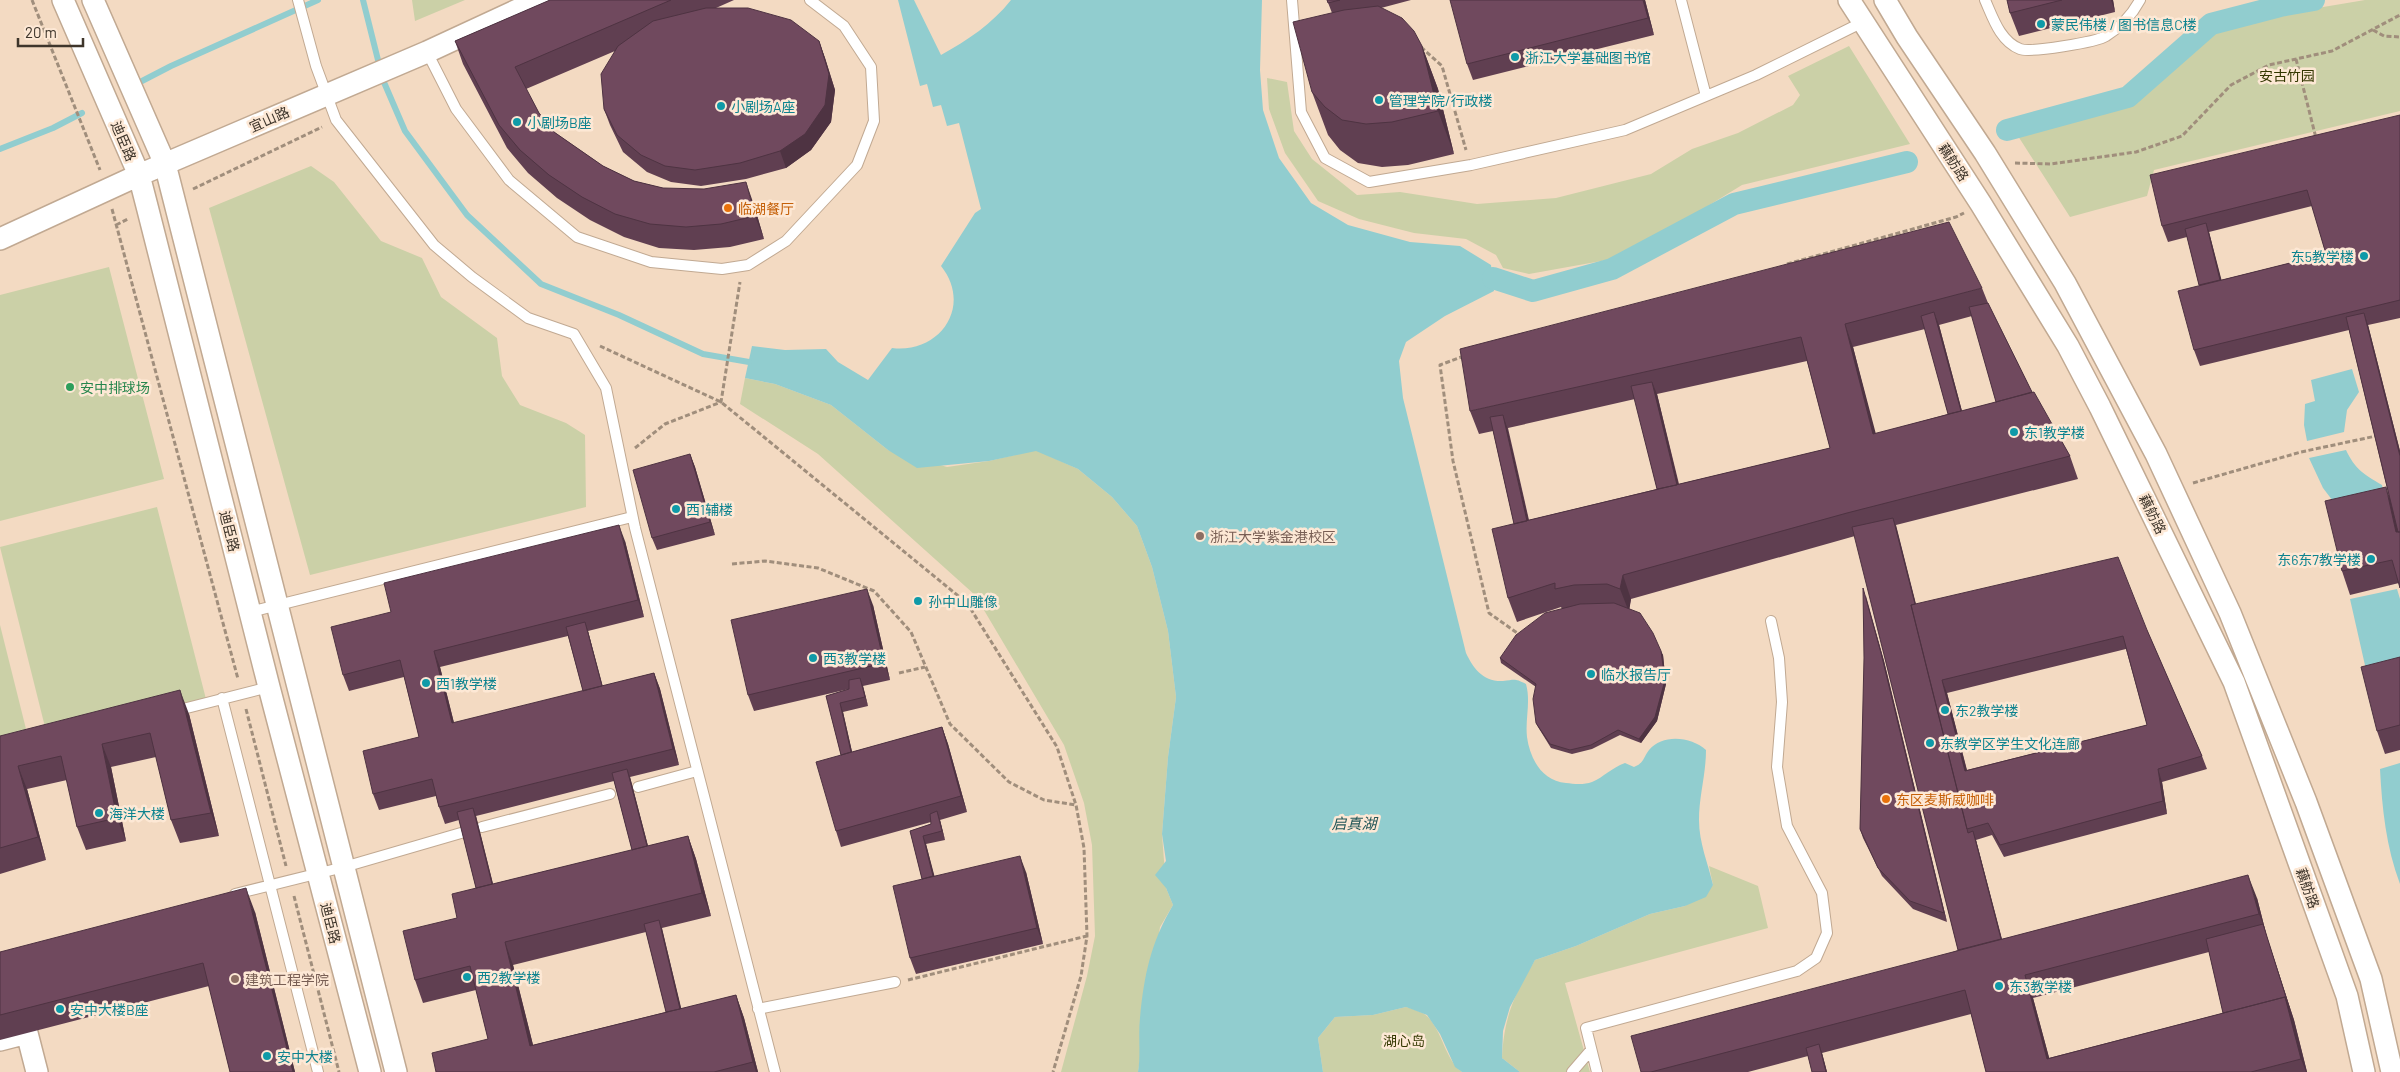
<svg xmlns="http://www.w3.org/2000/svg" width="2400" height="1072" font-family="Barlow,'Noto Sans SC',sans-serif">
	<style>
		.green { fill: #cbd0a7 }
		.water { fill: #91cdcf }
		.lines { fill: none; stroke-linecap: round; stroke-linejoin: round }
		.stream { stroke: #91cdcf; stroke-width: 6 }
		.canal { stroke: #91cdcf; stroke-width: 22 }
		.lane-casing { stroke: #c1a992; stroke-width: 12 }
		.street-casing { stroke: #c1a992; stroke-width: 24 }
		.path { stroke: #a08e7c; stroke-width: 3; stroke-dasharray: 5 2.5; stroke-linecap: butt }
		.lane { stroke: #fff; stroke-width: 10 }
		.street { stroke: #fff; stroke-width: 21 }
		.wall { fill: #603f51; fill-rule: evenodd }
		.shaded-wall { fill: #4e3342 }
		.building { fill: #70495e; stroke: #4e3342; fill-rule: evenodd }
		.culture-dot { fill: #0f9aa8; stroke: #fde8d5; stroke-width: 2 }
		.food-dot { fill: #e8710a; stroke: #fde8d5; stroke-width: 2 }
		.leisure-dot { fill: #2e9e5b; stroke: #fde8d5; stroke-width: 2 }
		.education-dot { fill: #8d6e63; stroke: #fde8d5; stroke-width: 2 }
		.labels { text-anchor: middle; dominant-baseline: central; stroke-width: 5; stroke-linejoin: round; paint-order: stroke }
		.culture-label { font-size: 14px; fill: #0d838f; stroke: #fde8d5; text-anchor: start }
		.park-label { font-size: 14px; fill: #333700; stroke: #fde8d5 }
		.street-label { font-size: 14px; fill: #3e352b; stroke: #fde8d5 }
		.food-label { font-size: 14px; fill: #c56008; stroke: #fde8d5; text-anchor: start }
		.leisure-label { font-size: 14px; fill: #27864d; stroke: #fde8d5; text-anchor: start }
		.education-label { font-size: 14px; fill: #785e54; stroke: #fde8d5; text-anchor: start }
		.water-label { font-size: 15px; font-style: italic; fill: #225658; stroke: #fde8d5 }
	</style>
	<rect width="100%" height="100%" fill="#f3dac2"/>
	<path class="green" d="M412,0h53l-50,21z
		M2365,0h35v111l-246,59 -7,26 -77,21 -52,-81 115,-31 82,-74 66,-17z
		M1849,46l61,98 -168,41 -62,38 -73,37 -78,14 -26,-6 -7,-13 -30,-16 -52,-6 -55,-14 -41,-18 -33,-48 -16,-44 -2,-31 20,4 7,49 18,28 45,36 43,-3 77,12 79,-6 95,-24 41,-25 46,-16 55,-28 7,-10 -12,-19z
		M311,166l23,16 47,59 41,17 19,39 56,41 5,38 18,29 46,18 19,12 1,72 -276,68 -101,-367z
		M109,267l55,212 -164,42v-226z
		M745,378l30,6 56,21 57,45 59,17 42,-6 47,-11 42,19 34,28 25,29 15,41 16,64 8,66 -8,60 -6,77 4,54 7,17 -13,22 -22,145h-77l26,-96 8,-40 -3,-91 -8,-42 -20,-58 -89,-150 -157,-141 -78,-50z
		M157,507l50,196 -158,40 -49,-196z
		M0,625l31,124 -31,8z
		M1709,866l49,20 10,42 -203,55 25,89h-70l-18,-14c2,-41 12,-63 33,-98l41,-14 74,-32 35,-8 28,-21z
		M1406,1007c7,2 17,5 22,10 15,16 17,42 34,55h-139l-5,-34 17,-21 38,-2z"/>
	<path class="water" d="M898,0h16l27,55c27,-15 51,-31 70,-55h251l-2,70 3,40 16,48 32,45 37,22 62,17 50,4 31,19 3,26 -49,25 -39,26 -7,19 4,37 63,255c7,15 17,29 37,28 12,-1 11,-3 23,3 5,18 -1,35 1,53 3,22 15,44 39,46 8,1 18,2 26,-1 12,-5 19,-14 33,-19l9,4c10,-4 9,-9 15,-17 14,-17 43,-13 57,0 0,24 -7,46 -7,70 0,23 9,43 14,65l-7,12 -21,9 -35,8 -74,32 -41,14 -25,47 -7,24 -1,27 18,14h-58l-7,-5 -15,-33 -13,-19 -21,-8 -33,8 -38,2 -17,21 5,34h-185c3,-18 0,-36 2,-54 4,-43 11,-76 33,-113l-7,-17 -11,-13 11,-14 -4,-27 6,-77 8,-60 -8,-66 -16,-64 -15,-41 -25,-29 -34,-28 -42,-18 -47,10 -72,7 -29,-18 -57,-45 -56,-21 -30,-6 7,-32 33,4 41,-1 12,13 30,18 24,-32c48,6 81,-42 49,-82l34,-53 6,-4 -22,-86 -12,3 -6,-21 -8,2 -6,-23 -7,2z
		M2352,369l7,23 -12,18 -3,22 -37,9 -3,-16 1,-21 10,-3 -4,-21z
		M2346,450c9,19 17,24 36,35l3,14 -46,10 -16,-21 -14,-30z
		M2397,589l3,10v76l-31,8 -19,-84z
		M2400,763v121c-14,-37 -18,-76 -20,-115z"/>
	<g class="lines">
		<path class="stream" d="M363,0l20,80 22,51 62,84 74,69 78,31 84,39 46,8
			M142,81l29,-15 147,-66
			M0,149l53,-21 29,-15"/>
		<path class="canal" d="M2007,130l121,-33 83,-73 69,-18 34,-6
			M1493,278l40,13 79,-22 122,-65 173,-42"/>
		<defs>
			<path id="lane" d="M298,0l18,66 20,54 98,125 38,32 56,41 46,16 32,54 29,140 140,544
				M1292,0l9,112 24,46 44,24 102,-17 154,-35 131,-55 107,-53
				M1681,0l25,96
				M1985,0c8,18 15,41 35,49 10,4 77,-7 86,-13 15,-9 26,-21 34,-36
				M427,52l29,57 53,71 68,57 74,25 71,7 26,-4 38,-24 71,-76 17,-44 -3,-54 -27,-41 -34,-26
				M250,612l382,-95
				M222,698l96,374
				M175,711l94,-24
				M638,787l59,-16
				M482,827l128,-33
				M235,894l109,-27 117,-34
				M758,1009l137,-27
				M1572,1072l19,-22
				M1597,1072l-11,-44 211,-57 19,-13 11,-25 -5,-40 -35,-67 -10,-59 5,-65 -3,-44 -8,-37"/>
			<path id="street" d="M63,0l76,175 9,35 121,477 101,385
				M93,0l72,164 231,908
				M1849,0l132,204 87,142 32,61 134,275 113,314 17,76
				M1885,0l22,37 78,116 80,130 91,171 74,159 76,189 65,177 21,93
				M0,239l139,-64 288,-123 112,-52
				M0,1040l27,-7 10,39"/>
		</defs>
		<use href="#lane" class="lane-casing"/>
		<use href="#street" class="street-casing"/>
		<path class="path" d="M32,0l68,170
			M2373,30l11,6 16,1
			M1421,47l21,19 24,84
			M2296,59l20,79
			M2015,163l36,1 85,-12 46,-16 49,-51 38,-20 63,-14 68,-36
			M193,189l129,-62
			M112,209l126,470
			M116,225l12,-6
			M1787,264l169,-47 8,-4
			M600,346l121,56 246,201 90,144 19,58 8,43 3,88 -6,40 -28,96
			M1464,356l-24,9 13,96 36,152 31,22
			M635,448l30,-24 56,-22 19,-120
			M2193,483l108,-31 75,-16
			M732,564l33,-3 53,7 56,23 37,41 39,92 59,58 35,18 32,5
			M899,673l26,-6
			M246,709l40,157
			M294,896l45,176
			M271,976l8,-2
			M908,980l179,-44"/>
		<use href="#lane" class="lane"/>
		<use href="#street" class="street"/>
	</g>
	<path class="wall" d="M550,0h184l-18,8 103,33 6,17 10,32 -4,32 -20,28 -25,18 -40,11 -45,7 -30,-4 -24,-10 -24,-20 -13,-27 -6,-16 11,-58 -89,38 13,24 15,19 49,34 31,15 29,7 91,17 10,34 -34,8 -36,3 -35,-2 -35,-11 -34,-17 -33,-22 -29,-25 -21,-25 -44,-84 -8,-23z
		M1327,0h84l-30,8 41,38 16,43 16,65 -46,11 -26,2 -24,-4 -18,-13 -12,-15 -16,-43 20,-79z
		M1645,0l9,35 -181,45 -6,-16z
		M2007,0h106l2,12 -96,24 -9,-23z
		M2400,115v203l-32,7 32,126v137l-1,-5 -49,12 -8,-24 47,-75 -40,-166 -149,36 -6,-16 5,-65 -12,-48 -19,5 -6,-16zM2312,206l14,48 -105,26 -12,-48z
		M1982,288l6,15 44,89 38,64 8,23 -182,46 20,79 231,26 55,126 5,13 -45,13 5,32 -163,43 -12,-22 -16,5 26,99 255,-41 10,39 27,83 13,52h-321l-15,-58 -149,39 5,19h-15l-4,-16 -60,16h-107l317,-122 -103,-414 -224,63 -2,10 34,46 3,29 -9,37 -16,22 -21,-8 -28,14 -20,5 -21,-6 -13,-21 -2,-4v-36l-35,-24 -1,-5 62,-49 -1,-2 -44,15 -9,-24 6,-74 -21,-93 -14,3 -9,-23zM1972,316l24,86 -34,9 -23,-86zM1925,329l23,85 -73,20 -22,-87zM1807,361l23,87 -151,36 -22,-90zM1635,399l22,90 -128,31 -21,-92zM2126,649l21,76 -180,45 -20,-77zM2209,952l14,61 -174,45 -16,-60z
		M690,454l5,13 20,68 -58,15 -5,-12z
		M625,541l19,76 -56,14 14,55 52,-13 6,16 19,76 -49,12 18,69 40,-10 8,23 15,57 -49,12 19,81 55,-14 8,23 14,54h-322l52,-33 -12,-49 -53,13 -8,-23 42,-62 19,-30 -17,-68 -14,4 -6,-17 -3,-11 -57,14 -6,-16 46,-57 -15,-60 -55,14 -6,-16zM568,636l15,55 -129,32 -14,-56zM614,781l18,69 -139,34 -17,-68zM646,932l20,80 -133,33 -20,-80z
		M1866,596l18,65 63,261 -34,-13 -31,-33 -19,-38 -3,-9z
		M873,605l17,75 -27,6 5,20 -25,6 9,40 90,-25 6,17 19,68 -27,8 5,20 -19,4 8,32 92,-4 17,72 -127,30 -6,-16 12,-79 -12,-48 21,-7v-2l-90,25 -5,-16 5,-76 -15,-59 23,-7 -95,22 -6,-16z
		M2400,657v93l-15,4 -8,-23z
		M189,714l30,122 -39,7 -9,-23 -15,-63 -45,10 15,74 -40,9 -9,-23 -10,-47 -40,9 19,71 -46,14v-138z
		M255,912l40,160h-65l-21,-86 -209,54v-88z"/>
	<path class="shaded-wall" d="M1643,0h2l9,35 -6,-17z
		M2111,0h2l2,12z
		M819,41l6,17 10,32 -4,32 -20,28 -25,18 -6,-17z
		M1422,46l16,43 16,65 -16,-43z
		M746,182l8,23 10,34 -9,-23z
		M2206,223l3,9 17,65 -4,-9z
		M1934,312l5,13 29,109 -4,-12z
		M2364,313l4,12 32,126v5z
		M1845,324l8,23 29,110 -9,-23z
		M1652,382l5,12 27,114 -4,-12z
		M1503,415l4,12 27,117 -4,-12z
		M690,454l5,13 20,68 -5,-13z
		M2386,487l8,23 6,25 -4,-3z
		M1893,518l3,8 23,91 -3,-8z
		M619,525l6,16 19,76 -6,-17z
		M1623,575l8,24 -2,13 -9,-23z
		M1863,588l21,73 63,261 -3,-9z
		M867,589l6,16 17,75 -6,-17z
		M585,622l3,9 19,71 -3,-8z
		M434,651l6,16 18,72 -6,-16z
		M1661,651l2,4 3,29 -9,37 -16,22 -2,-4z
		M654,673l6,16 19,76 -6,-16z
		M860,678l3,8 5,20 -3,-9z
		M1942,680l5,13 23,90 -5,-12z
		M180,690l9,24 30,122 -8,-23z
		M840,703l3,9 13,57 -3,-8z
		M942,727l6,17 19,68 -6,-16z
		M102,744l9,23 15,74 -9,-23z
		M18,766l9,23 19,71 -8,-23z
		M627,769l3,8 24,92 -3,-8z
		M2158,769l4,13 5,32 -4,-13z
		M473,808l3,8 23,92 -3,-8z
		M937,811l3,9 5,20 -3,-9z
		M1973,831l3,9 32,123 -3,-9z
		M688,836l8,23 15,57 -9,-23z
		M923,836l3,8 13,49 -4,-8z
		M1020,856l6,16 17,72 -6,-16z
		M2248,875l9,23 10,39 27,83 13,52h-1l-5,-13 -38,-135 -4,-10z
		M246,888l9,24 40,160h-2z
		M659,920l3,9 25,103 -4,-8z
		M505,942l8,23 26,104 -9,-23z
		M2025,975l8,23 20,74 -6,-13z
		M736,995l8,23 14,54h-2l-3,-10z
		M1819,1044l3,9 5,19h-1z"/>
	<path class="building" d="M550,0h121l-156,67 24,46 15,19 49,34 31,15 29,7 41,1 42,-7 9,34 -34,8 -35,3 -36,-3 -35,-10 -33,-17 -33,-22 -29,-25 -21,-25 -44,-84z
		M1327,0h13l-12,3z
		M1450,0h193l5,18 -181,46z
		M2007,0h55l-52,13z
		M1378,6l24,12 12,13 8,15 16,65 -46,11 -26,2 -24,-4 -17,-13 -13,-15 -19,-70 51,-12z
		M706,8h42l43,12 28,21 10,33 -4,31 -20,29 -25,17 -40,12 -45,7 -30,-4 -24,-11 -24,-20 -13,-26 -3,-35 17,-28 35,-25z
		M2400,115v185l-206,50 -16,-59 148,-37 -19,-64 -145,36 -12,-51z
		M1949,222l33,66 -137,36 28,110 161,-42 36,64 -223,57 -224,62 -3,14 -13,-5 -33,1 -19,4v-6l-47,15 -16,-69 338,-81 -29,-111 -331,74 -10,-62z
		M2206,223l14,57 -21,5 -14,-56z
		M1988,303l44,89 -36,10 -27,-95z
		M1934,312l27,99 -13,3 -27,-98z
		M2364,313l36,143v76h-2l-52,-215z
		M1652,382l25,103 -20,4 -26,-103z
		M1503,415l24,106 -13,3 -24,-107z
		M690,454l20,68 -58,16 -19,-68z
		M2386,487l10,45h4v56l-8,-28 -50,11 -17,-70z
		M1893,518l22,86 -4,1 57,228 5,-2 28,108 -43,11 -106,-423z
		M619,525l19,75 -204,51 18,72 202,-50 19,76 -234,58 -7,-28 -59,15 -10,-43 56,-14 -19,-77 -57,15 -12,-48 60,-15 -7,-29z
		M2118,557l29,73 55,126 -44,13 5,32 -163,44 -12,-22 -21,6 -56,-224zM2123,636l24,89 -182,46 -23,-91z
		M1863,588l18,65 63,260 -34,-12 -32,-33 -18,-39 4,-171z
		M867,589l17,74 -136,32 -17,-75z
		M1614,603l26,10 13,20 8,18 4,29 -10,37 -16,22 -21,-9 -27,15 -21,5 -20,-6 -14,-21 -3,-24 3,-15 -36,-26 16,-23 29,-22 35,-9z
		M585,622l17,64 -19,5 -17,-64z
		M2400,657v68l-23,6 -16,-64z
		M860,678l5,19 -25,6 11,49 -10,3 -15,-59 23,-7v-9z
		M180,690l31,123 -40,7 -21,-87 -48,11 15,74 -40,9 -16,-71 -43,10 20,71 -38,11v-112z
		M942,727l19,69 -125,35 -20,-69z
		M627,769l20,77 -15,4 -20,-77z
		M473,808l19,76 -16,4 -19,-76z
		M937,811l5,20 -19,5 10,40 -11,3 -12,-48 21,-7 -1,-10z
		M688,836l14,57 -197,49 25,104 206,-51 17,67 -39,10h-278l-4,-19 56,-14 -18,-73 -55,14 -12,-49 54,-13 -5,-24z
		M1020,856l17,72 -127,30 -17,-72z
		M2248,875l11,39 -234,61 22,84 238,-62 16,62 -50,13h-265l-21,-82 -314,82h-10l-10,-36z
		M246,888l47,184h-63l-27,-109 -203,52v-63z
		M659,920l21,89 -14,3 -22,-88z
		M2263,924l26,83 -4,-10 -62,16 -17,-74z
		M1819,1044l7,28h-14l-6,-24z"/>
	<g class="culture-dot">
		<circle cx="2041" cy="24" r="5"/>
		<circle cx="1515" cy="57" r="5"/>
		<circle cx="1379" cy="100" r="5"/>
		<circle cx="721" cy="106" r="5"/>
		<circle cx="517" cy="122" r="5"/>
		<circle cx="2364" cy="256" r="5"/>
		<circle cx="2014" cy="432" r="5"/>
		<circle cx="676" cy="509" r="5"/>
		<circle cx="2371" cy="559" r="5"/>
		<circle cx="918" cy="601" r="5"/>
		<circle cx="813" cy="658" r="5"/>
		<circle cx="1591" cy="674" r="5"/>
		<circle cx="426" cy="683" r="5"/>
		<circle cx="1945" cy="710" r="5"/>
		<circle cx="1930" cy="743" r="5"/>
		<circle cx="99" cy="813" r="5"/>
		<circle cx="467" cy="977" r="5"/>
		<circle cx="1999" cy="986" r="5"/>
		<circle cx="60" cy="1009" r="5"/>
		<circle cx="267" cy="1056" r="5"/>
	</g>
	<g class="food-dot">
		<circle cx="728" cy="208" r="5"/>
		<circle cx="1886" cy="799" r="5"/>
	</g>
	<circle class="leisure-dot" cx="70" cy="387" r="5"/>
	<g class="education-dot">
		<circle cx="1200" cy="536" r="5"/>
		<circle cx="235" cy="979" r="5"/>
	</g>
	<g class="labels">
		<g class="culture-label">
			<text x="2051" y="24">蒙民伟楼 / 图书信息C楼</text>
			<text x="1525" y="57">浙江大学基础图书馆</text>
			<text x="1389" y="100">管理学院/行政楼</text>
			<text x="731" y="106">小剧场A座</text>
			<text x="527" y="122">小剧场B座</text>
			<text x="2354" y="256" text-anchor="end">东5教学楼</text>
			<text x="2024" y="432">东1教学楼</text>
			<text x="686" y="509">西1辅楼</text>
			<text x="2361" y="559" text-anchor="end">东6东7教学楼</text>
			<text x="928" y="601">孙中山雕像</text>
			<text x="823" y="658">西3教学楼</text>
			<text x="1601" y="674">临水报告厅</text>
			<text x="436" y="683">西1教学楼</text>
			<text x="1955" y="710">东2教学楼</text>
			<text x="1940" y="743">东教学区学生文化连廊</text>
			<text x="109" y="813">海洋大楼</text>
			<text x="477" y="977">西2教学楼</text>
			<text x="2009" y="986">东3教学楼</text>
			<text x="70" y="1009">安中大楼B座</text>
			<text x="277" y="1056">安中大楼</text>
		</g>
		<g class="park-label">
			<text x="2287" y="75">安古竹园</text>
			<text x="1404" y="1040">湖心岛</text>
		</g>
		<g class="street-label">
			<text transform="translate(269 119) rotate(-24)">宜山路</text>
			<text transform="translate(124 141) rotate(67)">迪臣路</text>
			<text transform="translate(1954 162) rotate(57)">藕舫路</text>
			<text transform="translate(2153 514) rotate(64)">藕舫路</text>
			<text transform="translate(230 531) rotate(76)">迪臣路</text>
			<text transform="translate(2308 888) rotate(70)">藕舫路</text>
			<text transform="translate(331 923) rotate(76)">迪臣路</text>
		</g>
		<g class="food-label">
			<text x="738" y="208">临湖餐厅</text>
			<text x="1896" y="799">东区麦斯威咖啡</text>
		</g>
		<g class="leisure-label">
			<text x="80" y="387">安中排球场</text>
		</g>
		<g class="education-label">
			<text x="1210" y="536">浙江大学紫金港校区</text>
			<text x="245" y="979">建筑工程学院</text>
		</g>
		<g class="water-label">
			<text x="1354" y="823">启真湖</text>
		</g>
	</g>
	<path d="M18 38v8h65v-8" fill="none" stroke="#3e352b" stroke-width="2.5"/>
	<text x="25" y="38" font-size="15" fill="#3e352b" stroke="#fde8d5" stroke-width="4" paint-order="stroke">20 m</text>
</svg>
